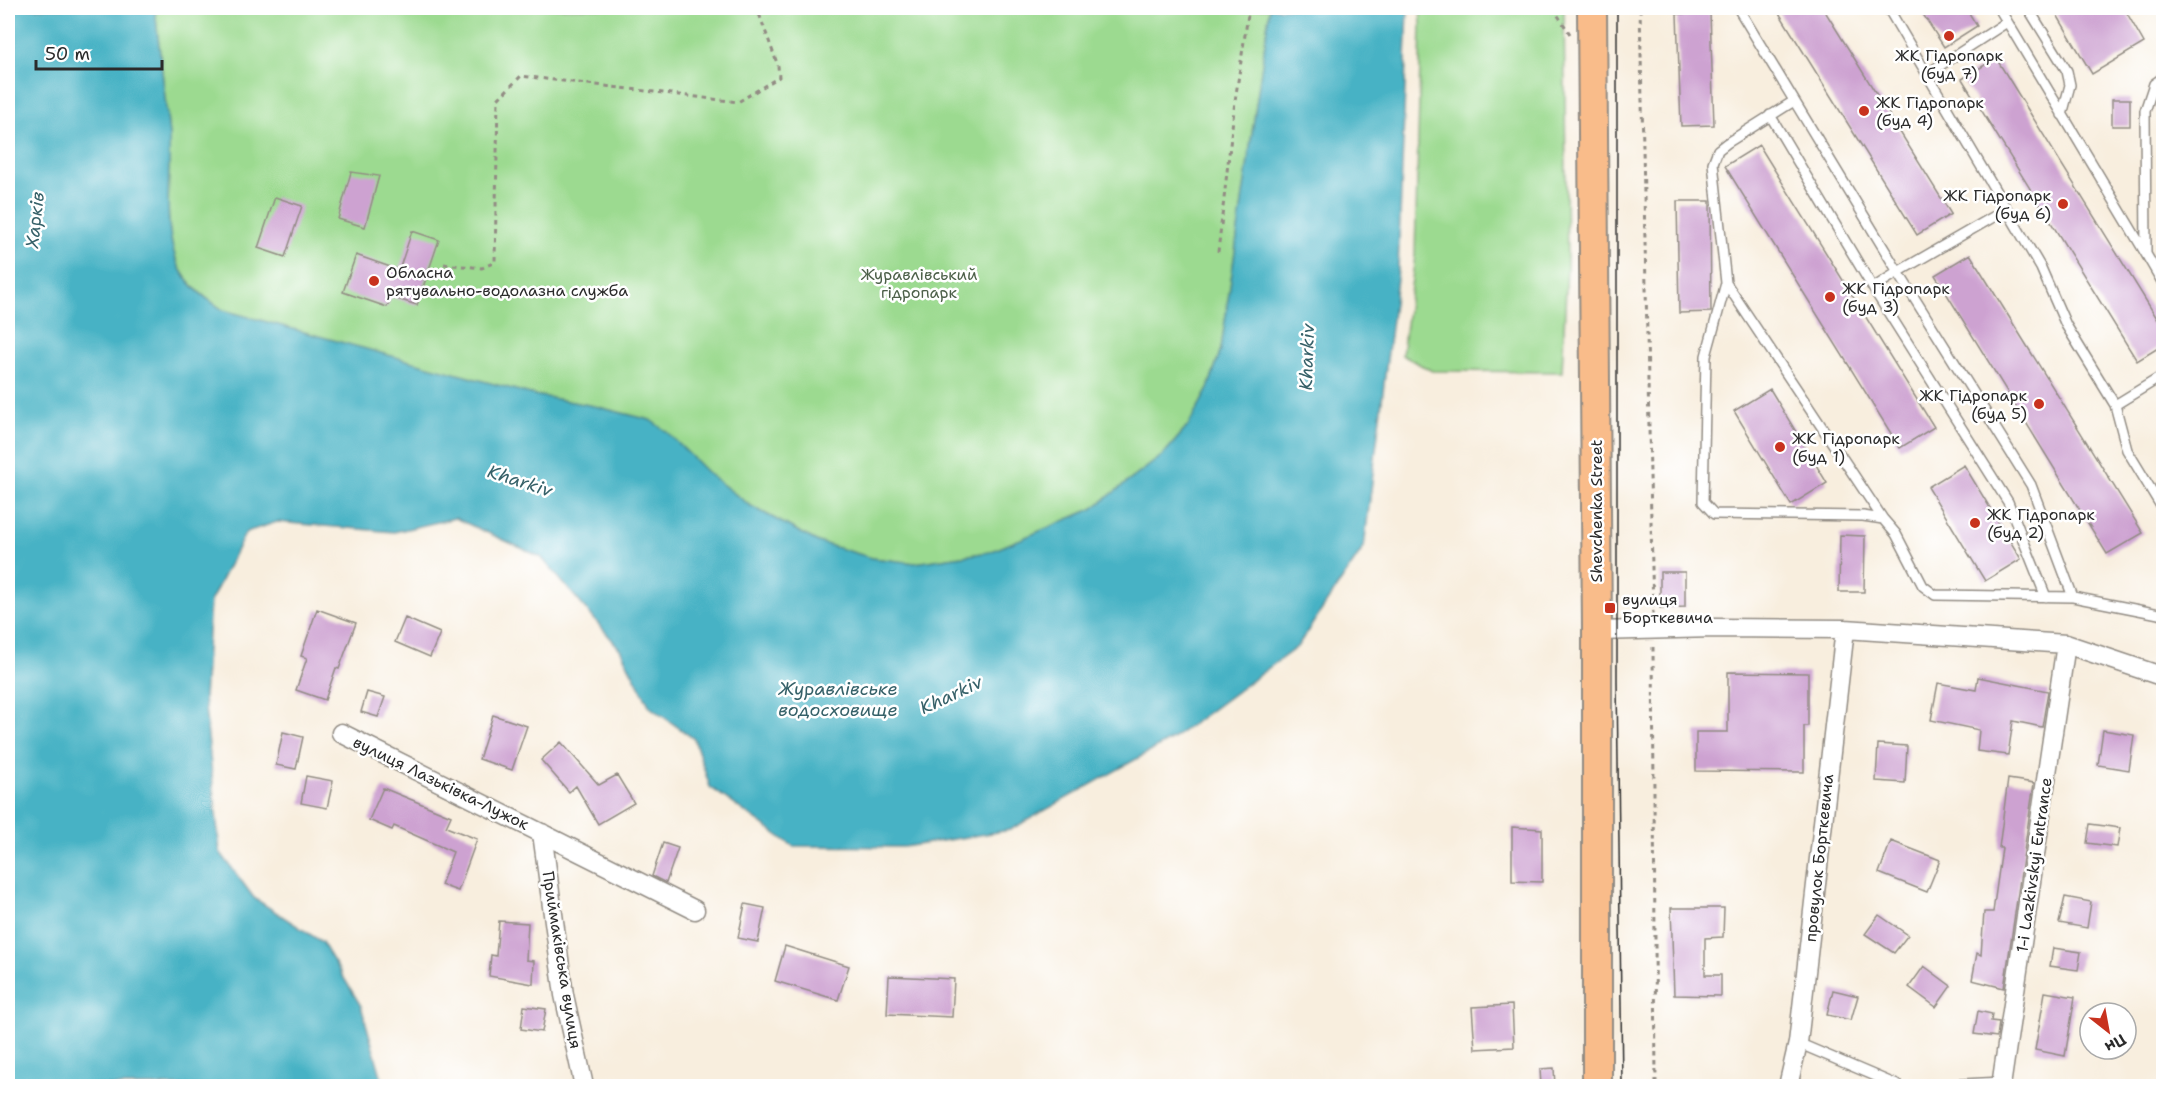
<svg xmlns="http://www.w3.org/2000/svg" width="2171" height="1094" font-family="'Shantell Sans',sans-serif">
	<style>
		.green { fill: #9cda90; stroke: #64825e; stroke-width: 1.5 }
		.water { fill: #47b2c5; stroke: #396e78; stroke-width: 1.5 }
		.building { fill: #cda2d1 }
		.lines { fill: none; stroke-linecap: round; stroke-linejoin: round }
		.service-casing { stroke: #928c84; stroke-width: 12 }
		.minor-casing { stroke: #928c84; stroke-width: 21 }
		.primary-casing { stroke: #928c84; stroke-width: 32 }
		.path { stroke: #928c84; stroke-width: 3; stroke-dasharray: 4.5 4.5; stroke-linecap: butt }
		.service { stroke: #fff; stroke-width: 9 }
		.minor { stroke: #fff; stroke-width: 18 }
		.primary { stroke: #f9bc8a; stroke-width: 28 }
		.tram { stroke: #2b2b2b; stroke-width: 1.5 }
		.poi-dot { fill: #c8321e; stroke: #fff; stroke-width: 2 }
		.labels { text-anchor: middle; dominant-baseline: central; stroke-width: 5; stroke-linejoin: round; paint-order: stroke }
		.poi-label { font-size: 16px; fill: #2b2b2b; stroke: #fff; text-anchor: start }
		.park-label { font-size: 16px; fill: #4d6049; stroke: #fff }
		.street-label { font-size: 16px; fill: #2b2b2b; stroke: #fff }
		.water-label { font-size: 18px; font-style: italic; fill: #366169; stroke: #fff }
	</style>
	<rect width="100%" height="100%" fill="#fff"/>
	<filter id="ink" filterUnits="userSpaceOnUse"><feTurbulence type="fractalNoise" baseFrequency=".0167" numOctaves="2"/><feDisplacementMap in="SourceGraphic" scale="12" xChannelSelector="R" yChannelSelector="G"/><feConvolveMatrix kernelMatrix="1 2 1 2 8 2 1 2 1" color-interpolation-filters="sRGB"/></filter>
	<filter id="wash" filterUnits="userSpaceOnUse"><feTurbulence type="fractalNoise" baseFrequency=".008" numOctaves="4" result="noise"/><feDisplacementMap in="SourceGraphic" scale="24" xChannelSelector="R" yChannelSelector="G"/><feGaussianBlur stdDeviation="1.35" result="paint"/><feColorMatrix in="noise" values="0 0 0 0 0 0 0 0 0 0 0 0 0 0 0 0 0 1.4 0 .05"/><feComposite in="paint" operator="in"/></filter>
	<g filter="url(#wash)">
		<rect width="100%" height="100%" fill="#f8eede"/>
		<path class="green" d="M155,8h1115l-49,341 -13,40 -20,37 -25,29 -71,54 -102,43 -75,11 -43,-5 -54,-16 -67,-36 -41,-31 -60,-55 -56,-14 -60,-11 -311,-85c-21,-14 -41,-29 -48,-54 -12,-38 -4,-80 -6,-120 -4,-43 -10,-86 -14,-128z
			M1420,8h144l3,259 -5,105 -130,-1 -30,-16 13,-99 6,-232z"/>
		<path class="water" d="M8,8h147c4,42 10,85 14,128 2,40 -6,82 6,120 7,25 27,40 48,54l311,85 60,11 56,14 16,11 44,44 41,31 67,36 54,16 43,5 75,-11 102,-43 71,-54 25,-29 20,-37 13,-40 49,-341h138l-10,262 -34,277 -67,100 -125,92 -162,91 -106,17 -111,-1 -83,-59 -16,-48 -44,-32 -30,-58 -79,-92 -86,-39 -61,14 -117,-10 -31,10 -36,70 -6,96 16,154 34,46 68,44 39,64 23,80h-376z"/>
		<g id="blocks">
			<path class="building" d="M1776,8h47l128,206 -34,21z
				M1919,8h47l11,18 -33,21z
				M2053,8h71l20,35 -52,31z
				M1710,13l4,112 -33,1 -4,-112z
				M1996,58l167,270v17l-26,16 -175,-282z
				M2112,99h18v27h-18z
				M1759,145l175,282 -34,21 -175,-282z
				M351,172l28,4 -14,51 -27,-8z
				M275,197l27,9 -17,51 -27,-9z
				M1677,201h33l1,111 -32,1z
				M412,231l27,9 -22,65 -26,-8 -4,10 -44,-15 13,-37 43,15z
				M1970,254l173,279 -36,21 -172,-279z
				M1770,389l57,94 -36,22 -57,-94z
				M1964,465l57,94 -36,22 -57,-94z
				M1840,535l25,1 -1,56h-25z
				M1660,572h25v35l-25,1z
				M317,609l39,14 -17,46 -3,-1 -11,32 -29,-10 11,-32 -6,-2z
				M405,618l35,15 -10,24 -35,-15z
				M1728,672l80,1v53h-4v46l-108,-1v-39h32z
				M1978,677l70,14 -6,36 -29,-6 -5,34 -31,-4 2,-21 -48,-10 7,-37 38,7z
				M367,692l18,5 -7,20 -17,-5z
				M493,715l34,11 -15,44 -33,-11z
				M2103,730l31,5 -5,35 -31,-5z
				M283,732l20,5 -7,32 -20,-4z
				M561,742l38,43 18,-10 17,28 -36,21 -22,-38 -7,6 -28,-32z
				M1878,744l29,2 -2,37 -29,-2z
				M306,776l27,5 -6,27 -26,-5z
				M2008,779l26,4 -30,205 -32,-8 5,-27 4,2 3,-43h9l9,-64h-3z
				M383,788l68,28 -5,11 31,12 -19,52 -17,-6 12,-33 -59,-26 -2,4 -23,-10z
				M2090,824l30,4 -3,19 -30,-4z
				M1512,827l30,2v53l-30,-1z
				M1891,841l49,19 -13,32 -48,-19z
				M663,843l15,5 -12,35 -14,-7z
				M2065,897l26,5 -4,26 -28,-5z
				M745,904l20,4 -7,34 -20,-4z
				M1671,908h53l-1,29 -18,1v37h16v21l-47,-1z
				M1879,915l29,20 -14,18 -29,-19z
				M499,921l29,2 -2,37 8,1 -1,23 -44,-8 2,-21 5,1z
				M785,946l64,20 -11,34 -63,-19z
				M2053,948l28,4 -3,18 -28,-4z
				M1924,966l27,20 -15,21 -27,-20z
				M889,976l65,3 -2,38 -65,-3z
				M1833,990l25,6 -7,24 -24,-5z
				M2045,992l30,5 -10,59 -30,-6z
				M1512,1005l2,42 -39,2 -3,-42z
				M524,1006l22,3 -4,23 -21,-3z
				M1978,1011l14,3 -1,7 8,1 -2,15 -23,-3z
				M1554,1068l1,18h-14l-1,-17z"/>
		</g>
	</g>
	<g filter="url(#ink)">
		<use href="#blocks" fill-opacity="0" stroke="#928c84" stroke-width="1.5"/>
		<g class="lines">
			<defs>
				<path id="service" d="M1738,8l160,264 -25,16
					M1888,8l153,260 25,57 49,80 12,45 37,61
					M1999,8l147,246
					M2028,8l39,63 3,14 -8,30
					M1927,74l80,-52
					M2164,77l-10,7 -9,27 1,143 18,31
					M1770,115l103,173 135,214 38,95
					M1726,283l-13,-120 5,-13 9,-7 67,-42
					M2115,405l49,-30
					M1883,519l-157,-236 -20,73 -3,146 11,12 149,2 20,3 13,15 27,52 12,9 138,2 -42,-112 -133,-213 109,-63
					M2073,597l91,18
					M1798,1043l101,43
					M1925,1086l77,-4"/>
				<path id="minor" d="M1597,631l117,-3 131,1 221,15 98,33
					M341,733l354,177
					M542,833l22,162 20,91
					M1788,1086l10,-43 47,-414
					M2001,1086l65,-442"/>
				<path id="primary" d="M1592,8l5,623v455"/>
			</defs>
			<use href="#service" class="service-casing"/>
			<use href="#minor" class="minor-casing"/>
			<use href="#primary" class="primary-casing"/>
			<path class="path" d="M1553,8l17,26
				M1640,8l13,606
				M1218,252l17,-151 14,-93
				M444,264l38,4 13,-6 3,-163 23,-23 217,26 41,-25 -1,-11 -21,-58
				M1653,647l3,439"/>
			<use href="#service" class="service"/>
			<use href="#minor" class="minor"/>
			<use href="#primary" class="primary"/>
			<path class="tram" d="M1617,8v673l5,405"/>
		</g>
	</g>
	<g class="poi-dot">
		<circle cx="1949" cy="36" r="6"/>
		<circle cx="1864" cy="111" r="6"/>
		<circle cx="2063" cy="204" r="6"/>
		<circle cx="374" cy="281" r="6"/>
		<circle cx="1830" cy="297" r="6"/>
		<circle cx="2039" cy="404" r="6"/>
		<circle cx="1780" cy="447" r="6"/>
		<circle cx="1975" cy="523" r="6"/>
		<rect x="1604" y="602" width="12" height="12" rx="3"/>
	</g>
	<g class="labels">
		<g class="poi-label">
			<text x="1949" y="55" text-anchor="middle">ЖК Гідропарк<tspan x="1949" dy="18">(буд 7)</tspan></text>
			<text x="1876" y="102">ЖК Гідропарк<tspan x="1876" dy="18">(буд 4)</tspan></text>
			<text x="2051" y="195" text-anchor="end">ЖК Гідропарк<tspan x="2051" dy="18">(буд 6)</tspan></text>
			<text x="386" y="272">Обласна<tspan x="386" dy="18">рятувально-водолазна служба</tspan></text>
			<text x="1842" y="288">ЖК Гідропарк<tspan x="1842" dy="18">(буд 3)</tspan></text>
			<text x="2027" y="395" text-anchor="end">ЖК Гідропарк<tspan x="2027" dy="18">(буд 5)</tspan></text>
			<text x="1792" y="438">ЖК Гідропарк<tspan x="1792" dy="18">(буд 1)</tspan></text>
			<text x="1987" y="514">ЖК Гідропарк<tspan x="1987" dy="18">(буд 2)</tspan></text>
			<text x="1622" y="599">вулиця<tspan x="1622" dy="18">Борткевича</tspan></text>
		</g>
		<g class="park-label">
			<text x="919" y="274">Журавлівський<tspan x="919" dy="18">гідропарк</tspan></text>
		</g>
		<g class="street-label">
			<text transform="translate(1596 511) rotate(-90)">Shevchenka Street</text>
			<text transform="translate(441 783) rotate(26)">вулиця Лазьківка-Лужок</text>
			<text transform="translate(1819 858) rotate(-84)">провулок Борткевича</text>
			<text transform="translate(2034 865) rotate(-82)">1-i Lazkivskyi Entrance</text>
			<text transform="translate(562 960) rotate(81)">Приймаківська вулиця</text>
		</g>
		<g class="water-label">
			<text transform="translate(35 220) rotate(-84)">Харків</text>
			<text transform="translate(1307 357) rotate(-88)">Kharkiv</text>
			<text transform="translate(520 481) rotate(18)">Kharkiv</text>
			<text x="838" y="689">Журавлівське<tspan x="838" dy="21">водосховище</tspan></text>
			<text transform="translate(951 695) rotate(-25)">Kharkiv</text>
		</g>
	</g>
	<rect width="2171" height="1094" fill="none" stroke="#fff" stroke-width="30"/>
	<g transform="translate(2108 1031) rotate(149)"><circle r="28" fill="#ffffff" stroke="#aaaaaa" stroke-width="1.5"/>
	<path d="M0-4.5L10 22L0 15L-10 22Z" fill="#c8321e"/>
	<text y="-9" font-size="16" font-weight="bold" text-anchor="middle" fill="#2b2b2b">Пн</text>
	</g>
	<path d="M36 60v9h126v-9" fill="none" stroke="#2b2b2b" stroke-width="3"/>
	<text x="45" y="60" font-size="18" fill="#2b2b2b" stroke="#ffffff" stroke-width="4.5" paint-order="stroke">50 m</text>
</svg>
